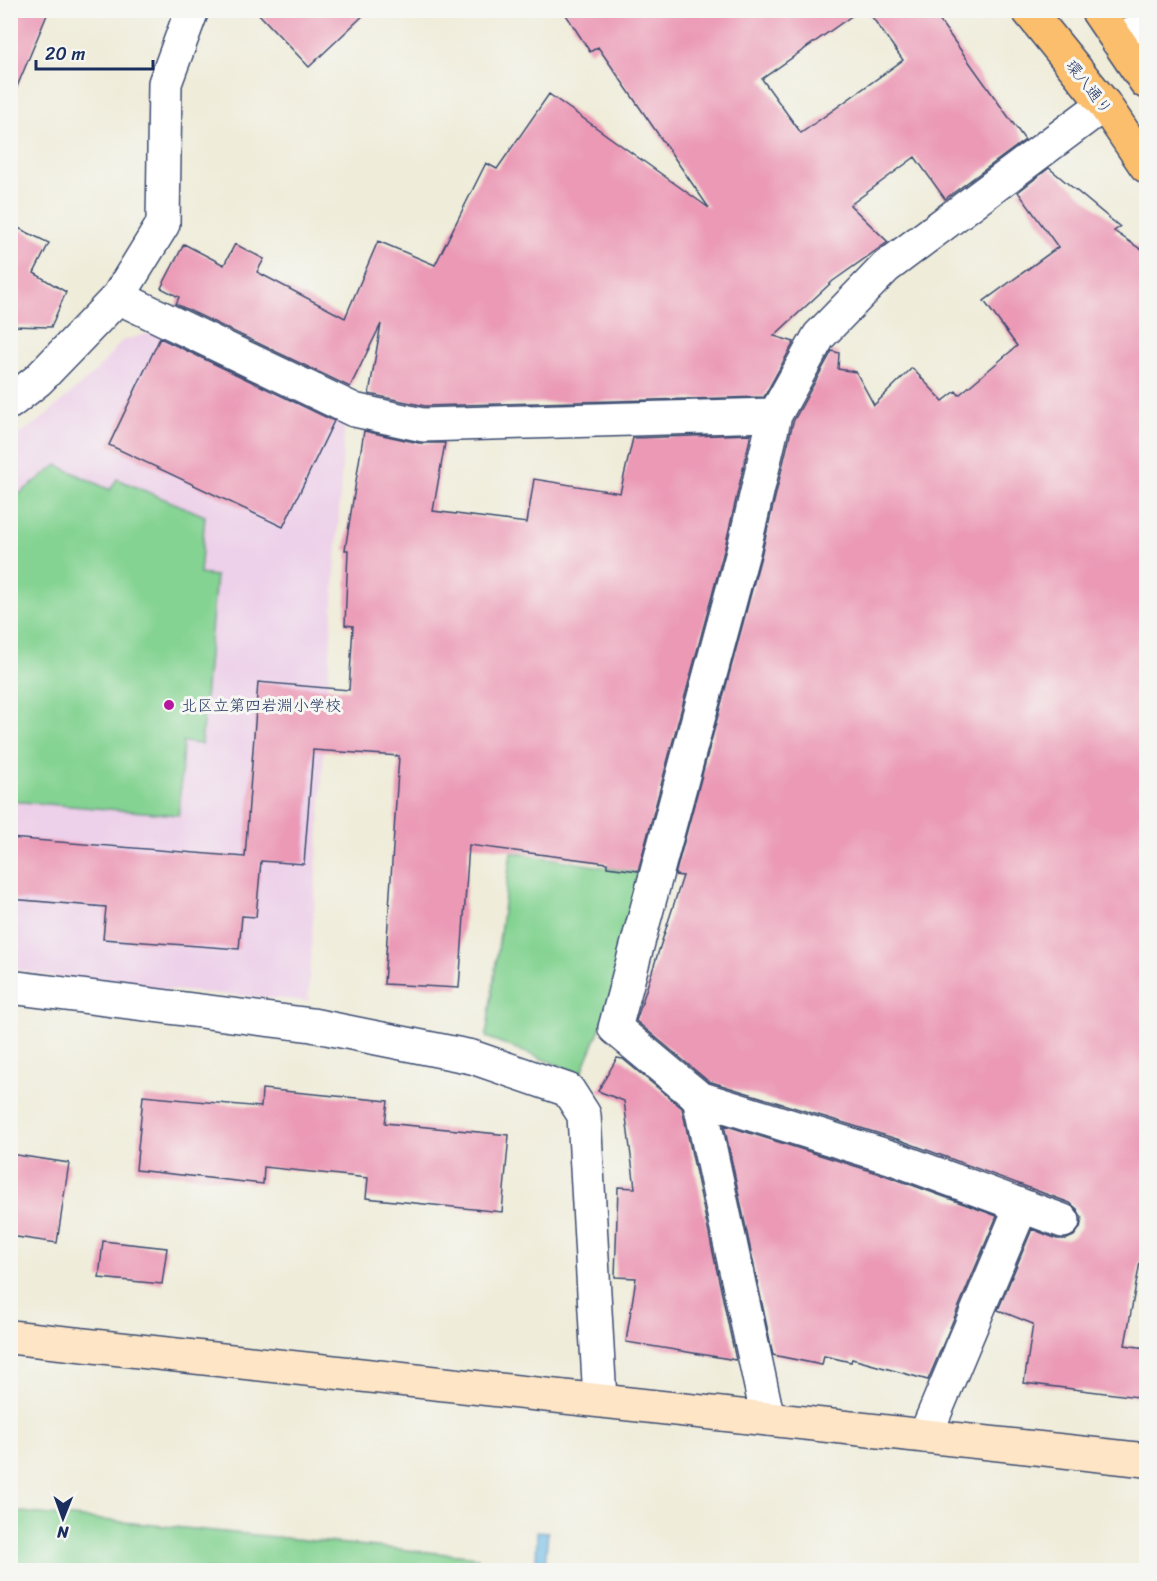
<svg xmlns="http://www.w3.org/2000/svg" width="1157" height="1581" font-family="Sriracha,'Klee One',sans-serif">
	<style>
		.built { fill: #edd0e9 }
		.green { fill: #84d392; stroke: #508178; stroke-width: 1.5 }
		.water { fill: #69b9e4; stroke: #4274a1; stroke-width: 1.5 }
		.building { fill: #eb99b5 }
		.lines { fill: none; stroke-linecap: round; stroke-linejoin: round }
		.street-casing { stroke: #3b4b70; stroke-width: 36 }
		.secondary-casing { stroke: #3b4b70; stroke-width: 36 }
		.primary-casing { stroke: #3b4b70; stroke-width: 36 }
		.street { stroke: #fff; stroke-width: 33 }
		.secondary { stroke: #fde5c5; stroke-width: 33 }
		.primary { stroke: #fabe6d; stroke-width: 33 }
		.poi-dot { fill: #b5179e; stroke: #f6f6f2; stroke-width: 2 }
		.labels { text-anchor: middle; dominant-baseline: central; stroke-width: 6; stroke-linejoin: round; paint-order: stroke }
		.street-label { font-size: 16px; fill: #1b2f5e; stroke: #f6f6f2 }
		.poi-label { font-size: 16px; fill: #1b2f5e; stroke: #f6f6f2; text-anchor: start }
	</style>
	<rect width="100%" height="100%" fill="#f6f6f2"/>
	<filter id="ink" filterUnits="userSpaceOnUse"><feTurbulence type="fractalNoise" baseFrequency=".0167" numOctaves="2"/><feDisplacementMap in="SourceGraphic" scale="12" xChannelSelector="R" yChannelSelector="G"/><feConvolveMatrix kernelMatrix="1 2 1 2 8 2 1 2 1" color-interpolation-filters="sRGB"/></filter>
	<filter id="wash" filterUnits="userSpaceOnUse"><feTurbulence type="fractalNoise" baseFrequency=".008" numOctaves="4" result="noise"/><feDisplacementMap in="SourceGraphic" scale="24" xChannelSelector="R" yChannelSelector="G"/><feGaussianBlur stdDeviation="1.35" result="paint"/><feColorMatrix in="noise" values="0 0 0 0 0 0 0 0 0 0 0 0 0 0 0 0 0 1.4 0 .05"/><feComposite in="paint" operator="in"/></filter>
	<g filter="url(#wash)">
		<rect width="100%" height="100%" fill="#efecd9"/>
		<path class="built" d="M164,329l181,88 -37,584 -232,-19 -65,-14 -1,-527 34,-24 52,-46 26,-30z"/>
		<path class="green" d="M57,465l53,25 7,-11 88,37 -5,58 16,2 -15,168 -18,-2 -4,73 -168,-14v-301z
			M511,852l134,22 -41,145 -23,55 -95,-37z
			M11,1511l467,46 -2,13h-465z"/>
		<path class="water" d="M537,1531l11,1 -3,34 5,4h-20l1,-4 5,-2z"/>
		<g id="blocks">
			<path class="building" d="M10,10h39l-38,91h-1z
				M255,10h114l-60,57z
				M563,10h297l-98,69 39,54 102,-73 -36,-50h65l93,130 -80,59 -30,-42 -65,48 38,37 -55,39 -59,55 20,6 -30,55 -339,9 -56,-12 12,-70 -31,63 -174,-83 3,-7 -18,-9 23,-44 40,21 11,-21 29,15 -7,13 88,46 33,-77 57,24 51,-102 11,6 52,-75 160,114 -111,-161 -8,5z
				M1049,168l71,59 -6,4 32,22v804l-4,31 4,1v140l-21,116 21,3v50l-122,-15 9,-59 -35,-14 34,-81 25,10h10l7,-3 6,-8 2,-10 -5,-9 -7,-6 -170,-63 -192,-59 -72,-60 47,-145 -8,-1 86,-319 32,-134 39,-71 7,2 -1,16 18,3 18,33 38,-37 31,33 13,-10 3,4 58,-49 -33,-45 74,-54 -40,-55z
				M10,224l39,19 -15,30 32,19 -15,35 -41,-1z
				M160,338l174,83 -51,106 -174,-82z
				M364,431l55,12h26l-12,68 94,12 7,-44 86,14 13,-55 118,-4 -26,113 -87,324 -31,-4v-4l-138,-18 -10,143 -75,-4 15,-228 -86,-6 -9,114 -43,-3 -5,56 -14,-1 -3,33 -136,-10 3,-32 -96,-8v-61l235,19 13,-175 91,8 4,-64 -8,-1 3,-75h-3z
				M617,1058l6,1 59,49 54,252 -110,-18 10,-64 -21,-1 3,-90 17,1 -11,-87 -26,-10z
				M262,1089l126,12 -3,22 124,12 -7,77 -136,-14 2,-20 -104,-11 -1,17 -127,-14 7,-74 118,11z
				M724,1125l163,51 110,40 -69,164 -76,-21 -1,3 -27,-6 -2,9 -49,-10z
				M10,1154l59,9 -12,80 -47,-7z
				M103,1241l64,7 -5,36 -63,-6z"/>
		</g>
	</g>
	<g filter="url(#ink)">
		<use href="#blocks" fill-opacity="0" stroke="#3b4b70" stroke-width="1.5"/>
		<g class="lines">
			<defs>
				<path id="street" d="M1118,41l28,-14
					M118,297l236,113 69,15 352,-10
					M10,402l28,-22 80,-83 45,-73 2,-141 27,-73
					M10,987l302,38 160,32 96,33 16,25 16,285
					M699,1098l69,321
					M1063,1221l-170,-63 -194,-60 -84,-70 128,-476 32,-137 44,-79 67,-69 218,-163
					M925,1436l96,-229"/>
				<path id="secondary" d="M10,1337l1136,123"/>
				<path id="primary" d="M1028,10l76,94 42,62
					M1097,10l49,72"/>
			</defs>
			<use href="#street" class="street-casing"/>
			<use href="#secondary" class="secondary-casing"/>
			<use href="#primary" class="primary-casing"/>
			<use href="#street" class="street"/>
			<use href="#secondary" class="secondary"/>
			<use href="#primary" class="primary"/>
		</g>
	</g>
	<circle class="poi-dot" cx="169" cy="705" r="6"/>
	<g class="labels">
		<g class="street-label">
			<text transform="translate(1089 87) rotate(52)">環八通り</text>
		</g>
		<g class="poi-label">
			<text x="181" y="705">北区立第四岩淵小学校</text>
		</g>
	</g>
	<rect width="1157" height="1581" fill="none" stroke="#f6f6f2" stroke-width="36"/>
	<g transform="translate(63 1518) rotate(181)" stroke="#f6f6f2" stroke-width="4.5" paint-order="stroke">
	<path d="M0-4.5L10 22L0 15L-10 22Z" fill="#1b2f5e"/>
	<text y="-9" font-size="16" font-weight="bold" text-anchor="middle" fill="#1b2f5e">N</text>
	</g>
	<path d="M36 60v9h117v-9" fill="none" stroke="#1b2f5e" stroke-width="3"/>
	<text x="45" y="60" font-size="18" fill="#1b2f5e" stroke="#f6f6f2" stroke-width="4.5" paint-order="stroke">20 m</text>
</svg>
